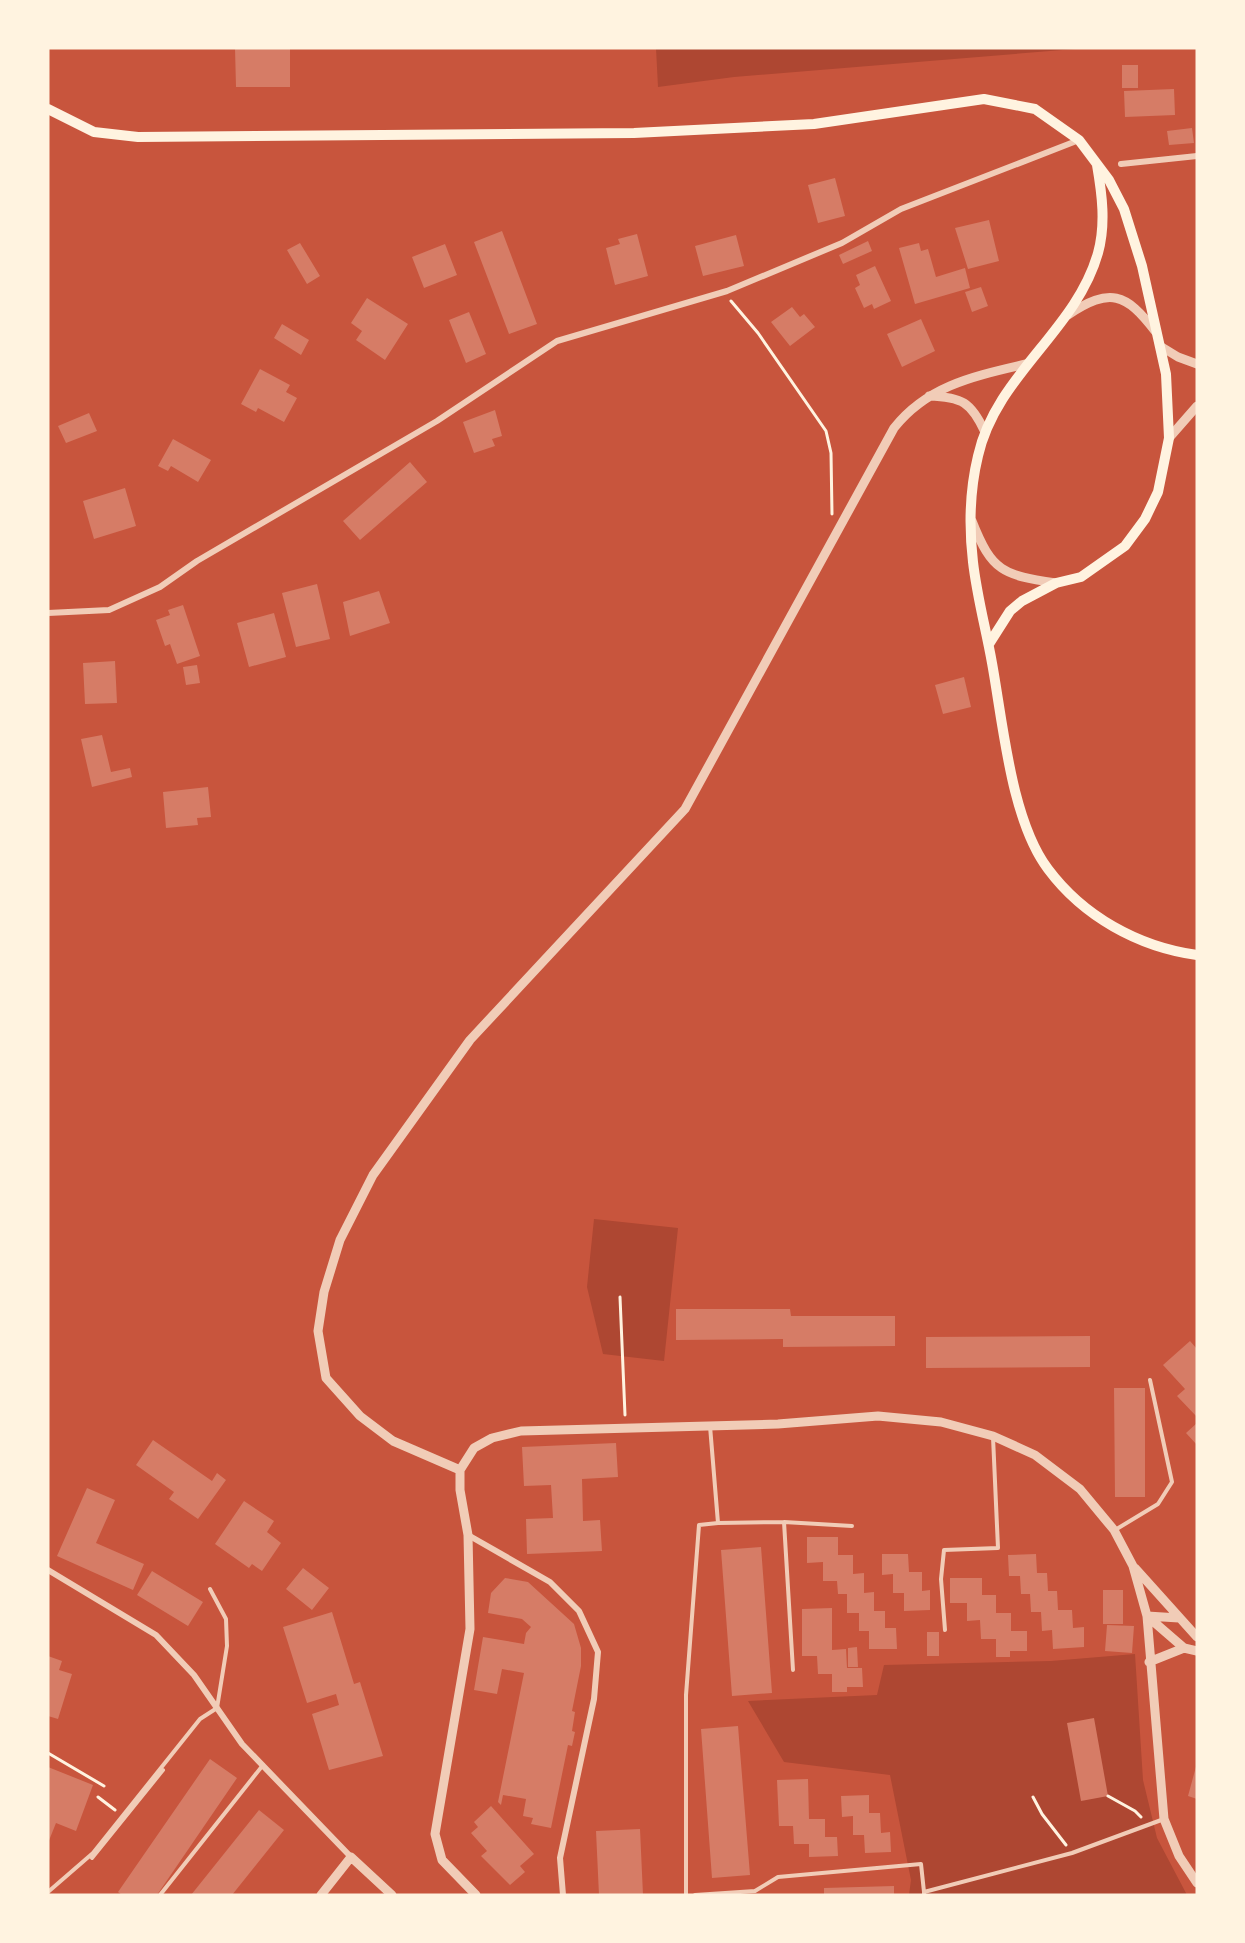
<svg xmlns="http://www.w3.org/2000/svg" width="1245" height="1943" font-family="'Nunito Sans',sans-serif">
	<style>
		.green { fill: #ae4732 }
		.building { fill: #d67c66 }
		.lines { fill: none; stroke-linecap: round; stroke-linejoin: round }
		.path { stroke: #fff3e0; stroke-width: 3 }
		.service { stroke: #f1ccb7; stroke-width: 4 }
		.minor { stroke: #f1ccb7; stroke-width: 6 }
		.tertiary { stroke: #f1ccb7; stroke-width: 9 }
		.secondary { stroke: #fff3e0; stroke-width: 10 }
	</style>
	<rect width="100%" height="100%" fill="#c8553d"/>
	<path class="green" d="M656,48h431l-353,29 -76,10z
		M594,1219l84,9 -14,133 -61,-7 -16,-67z
		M1135,1654l8,126 14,58 30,57h-278l2,-15 -21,-105 -106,-13 -36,-61 129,-6 7,-30 167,-4z"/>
	<path class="building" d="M235,48h55v39h-54z
		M1122,65h16v23h-16z
		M1174,89l1,26 -50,2 -1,-26z
		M1192,128l2,15 -25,2 -2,-14z
		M835,178l10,38 -27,7 -10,-38z
		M989,220l10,41 -31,8 -13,-41z
		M502,231l35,93 -28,10 -35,-92z
		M637,234l11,42 -33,9 -9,-37 14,-4 -2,-5z
		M736,235l8,31 -41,10 -8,-30z
		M868,241l4,10 -29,13 -4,-9z
		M300,243l20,33 -13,8 -20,-34z
		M919,243l2,8 7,-2 8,28 29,-9 5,20 -55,16 -16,-56z
		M445,244l12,31 -33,13 -12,-31z
		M875,266l16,35 -17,8 -2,-5 -8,4 -9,-20 5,-3 -4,-10z
		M981,287l7,19 -16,6 -7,-20z
		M367,298l41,26 -23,36 -29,-20 6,-9 -11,-8z
		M792,307l8,10 4,-3 11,13 -25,19 -19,-24z
		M469,312l17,42 -20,9 -17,-43z
		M921,319l14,32 -33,16 -15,-33z
		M282,324l27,16 -8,15 -27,-17z
		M260,369l30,16 -4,7 11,6 -13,24 -26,-14 -2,4 -15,-8z
		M495,410l7,26 -10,3 3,7 -21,7 -11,-31z
		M89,413l8,18 -31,12 -8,-17z
		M173,439l38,21 -13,22 -27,-16 -3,5 -10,-5z
		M410,462l17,20 -67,58 -17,-19z
		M125,488l11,38 -42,13 -11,-38z
		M317,584l13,55 -34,8 -14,-54z
		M379,591l11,32 -40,13 -7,-34z
		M183,605l17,51 -23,8 -7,-20 -5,2 -9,-26 14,-5 -2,-5z
		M274,613l12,44 -37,10 -12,-44z
		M115,661l2,42 -32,1 -2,-41z
		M197,665l3,18 -14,2 -3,-18z
		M964,677l7,30 -28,7 -8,-29z
		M102,735l9,37 19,-4 2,9 -40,10 -11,-48z
		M208,787l3,30 -14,1 1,7 -32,3 -3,-36z
		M676,1309h114l1,7h104v30l-112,1v-8l-107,1z
		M1090,1336v31l-164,1v-31z
		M1190,1341l7,8v68l-20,-21 8,-7 -22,-24z
		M1114,1388h31v109h-30z
		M1197,1423v22l-11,-12z
		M153,1440l59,41 5,-8 9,7 -28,39 -29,-20 5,-7 -38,-27z
		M616,1443l2,34 -36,2 1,42 17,-1 2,31 -75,3 -1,-35 27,-1 -2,-33 -27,1 -2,-39z
		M87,1488l28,12 -19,43 48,21 -11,26 -76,-34z
		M244,1501l30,20 -7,11 14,11 -19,28 -10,-7 -3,4 -34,-24z
		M807,1537h31v18h15v19l11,-1v20l10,-1v19h11v17h11l1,21h-28v-18h-10v-18h-12v-19h-9l-1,-13h-14v-19l-16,1z
		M761,1547l11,146 -40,3 -11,-146z
		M882,1554h26l1,18h13v19l8,-1v20l-26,1v-18h-11v-19l-11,1z
		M1036,1554l1,19h10l1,18h9l1,19h14l1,18 11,-1v20l-31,2 -1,-19 -10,1 -1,-19h-10l-1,-18h-9l-1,-18h-11l-1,-21z
		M303,1568l26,20 -17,22 -26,-21z
		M152,1571l51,31 -15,24 -51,-31z
		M505,1578l23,4 46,42 7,24v18l-9,45 3,1 -3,19 3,1 -3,14 -4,-1 -17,83 -20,-4 2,-6 -10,-2 3,-17 -23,-4 -2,10 -3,-3 26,-129 -22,-4 -5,25 -23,-4 9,-53 41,7 2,-11 5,-6 -9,-8 -34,-6 3,-20z
		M950,1578h32v17h14v18h15v18h16v20h-17v6h-14v-18h-15l-1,-19 -13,1v-18h-17z
		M1103,1590h20v34h-20z
		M832,1608v42l14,-1 1,19h15l1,19h-16v5h-15v-18h-14l-1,-18h-15v-47z
		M332,1612l22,72 6,-2 23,74 -54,14 -17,-56 27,-9 -3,-11 -29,9 -24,-76z
		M1107,1625l27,1 -2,27 -27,-2z
		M927,1632h12v24h-12z
		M857,1647l1,20h-10v-19z
		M48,1656l14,5 -3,9 13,4 -14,45 -10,-3z
		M1094,1718l14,78 -27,5 -14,-78z
		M738,1726l12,149 -38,3 -11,-149z
		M210,1759l27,19 -80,117h-35l-4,-3z
		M1197,1763v36l-9,-3z
		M48,1767l45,18 -17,46 -20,-8 -8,20z
		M808,1779l1,40h16v18h12l1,19 -29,1v-13h-15l-1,-18h-14l-2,-46z
		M869,1795v18h11l1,20 9,-1 1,20 -26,1 -1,-18h-11v-19l-11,1 -1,-21z
		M491,1806l43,48 -14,12 5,6 -15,13 -29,-29 6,-5 -16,-18 7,-6 -4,-5z
		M259,1810l25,20 -52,65h-41z
		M640,1829l3,66h-44l-3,-64z
		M894,1886v9h-70v-7z"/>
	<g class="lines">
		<path class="path" d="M731,301l27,32 68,98 5,22 1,61
			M620,1297l5,118
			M48,1753l56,33
			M1108,1796l27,15 6,6
			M98,1797l17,13
			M1033,1797l9,17 24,31"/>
		<path class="service" d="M710,1426l8,97 66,-1 68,4
			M784,1522l9,148
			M1115,1530l43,-26 14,-22 -22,-102
			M945,1630l-4,-51 3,-29 54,-2 -5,-111
			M92,1858l71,-88
			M48,1892l45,-39 107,-134 17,-11 10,-62 -1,-27 -16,-30
			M160,1895l103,-130
			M686,1895v-200l13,-170 19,-2
			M695,1895l60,-4 23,-14 143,-13 3,28
			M924,1895v-3l148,-39 92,-34"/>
		<path class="minor" d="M1121,164l76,-8
			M48,613l61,-3 51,-23 37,-26 240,-140 120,-80 170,-50 115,-48 59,-34 178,-69
			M468,1535l82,47 29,29 19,41 -4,47 -34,159 3,37
			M48,1570l108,65 38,40 48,69 109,113"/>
		<path class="tertiary" d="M1068,315c42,-28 58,-22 87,16
			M1160,346l18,11 19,7
			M929,396c33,1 42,6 56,36
			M1169,438l28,-32
			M972,521c20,51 31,54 84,62
			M460,1470l-67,-29 -33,-25 -34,-38 -8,-47 6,-39 16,-52 33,-65 97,-135 215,-231 209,-381c34,-43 81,-52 132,-64
			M1135,1568l62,69
			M1147,1616l37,32 13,3
			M1147,1616l32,2
			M1149,1662l35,-14
			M321,1895l30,-38 41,38
			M476,1895l-34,-35 -7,-26 35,-205 -2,-94 -8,-45v-20l14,-22 18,-10 29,-7 257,-7 100,-8 63,6 52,14 42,19 45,34 34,41 19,36 14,50 17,203 15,37 18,27"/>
		<path class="secondary" d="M48,109l46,23 44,5 496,-4 180,-9 170,-25 51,10 44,31 30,40 15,29 18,57 24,108 3,64 -11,54 -13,27 -20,27 -44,31 -25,6 -34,18 -12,10 -21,33
			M1097,165c5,29 9,59 1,88 -22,78 -102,122 -120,203 -8,33 -9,72 -5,106 4,35 13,67 19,101 11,60 19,157 56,206 35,47 90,78 149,86"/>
	</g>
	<rect width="1245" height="1943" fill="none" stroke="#fff3e0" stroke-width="99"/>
</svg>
